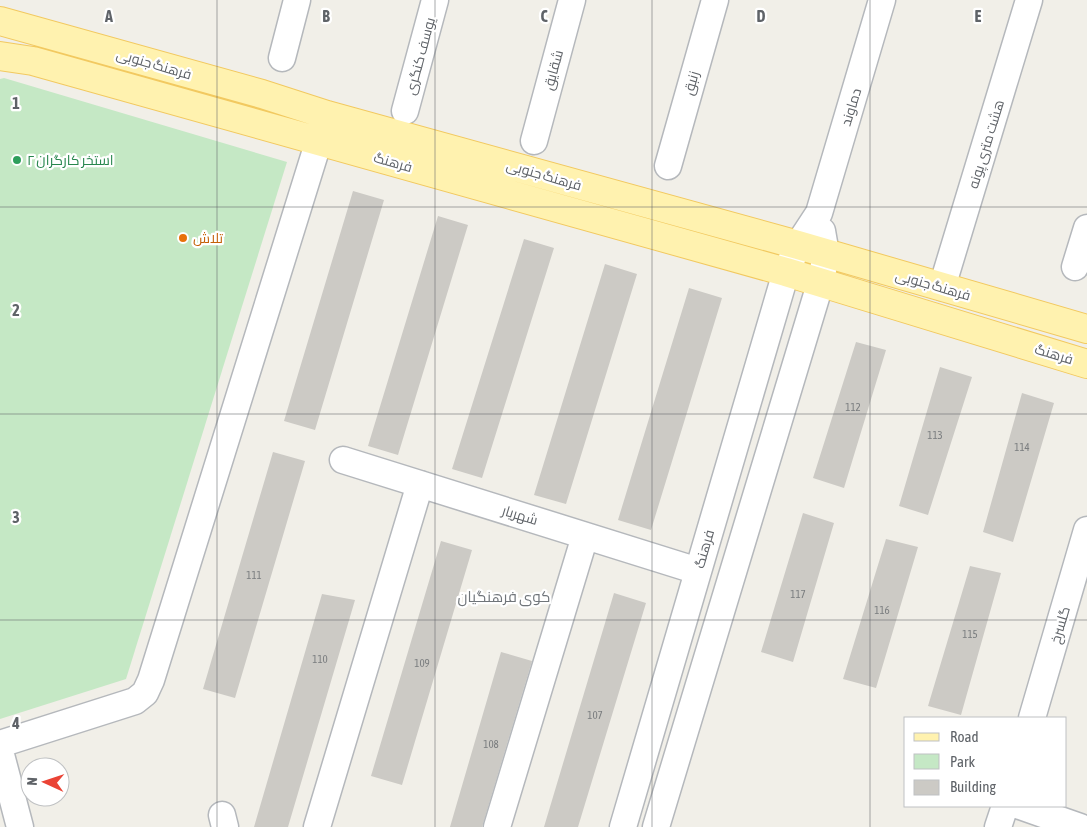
<svg xmlns="http://www.w3.org/2000/svg" width="1087" height="827" font-family="'Asap Condensed',Cairo,sans-serif">
	<style>
		.green { fill: #c5e8c5 }
		.building { fill: #cccac5 }
		.lines { fill: none; stroke-linecap: round; stroke-linejoin: round }
		.minor-casing { stroke: #b5b8bc; stroke-width: 29 }
		.major-casing { stroke: #f2c960; stroke-width: 30 }
		.minor { stroke: #fff; stroke-width: 26 }
		.major { stroke: #fff2af; stroke-width: 28 }
		.grid { fill: none; stroke: #5f6368; stroke-width: 1; stroke-opacity: 0.55 }
		.leisure-dot { fill: #2e9e5b; stroke: #fff; stroke-width: 2 }
		.food-dot { fill: #e8710a; stroke: #fff; stroke-width: 2 }
		.labels { text-anchor: middle; dominant-baseline: central; stroke-width: 4.5; stroke-linejoin: round; paint-order: stroke }
		.number-label { font-size: 11px; fill: #7a7d7f }
		.street-label { font-size: 14px; fill: #5f6368; stroke: #fff }
		.leisure-label { font-size: 14px; fill: #27864d; stroke: #fff; text-anchor: start }
		.food-label { font-size: 14px; fill: #c56008; stroke: #fff; text-anchor: start }
		.neighbourhood-label { font-size: 15px; fill: #70757a; stroke: #fff }
		.grid-label { font-size: 16px; text-anchor: middle; font-weight: bold; fill: #5f6368; stroke: #fff; stroke-width: 4.5; stroke-linejoin: round; paint-order: stroke }
	</style>
	<rect width="100%" height="100%" fill="#f1efe8"/>
	<path class="green" d="M4,78l283,84 -161,517 -126,40v-640z"/>
	<path class="building" d="M353,191l31,9 -69,230 -31,-9z
		M438,216l30,9 -70,230 -30,-9z
		M524,239l30,9 -72,230 -30,-9z
		M605,264l32,10 -71,230 -32,-9z
		M689,288l33,10 -71,232 -33,-10z
		M856,342l30,8 -42,138 -31,-10z
		M940,367l32,10 -44,138 -29,-9z
		M1022,393l32,10 -41,139 -30,-10z
		M273,452l32,9 -70,237 -32,-9z
		M803,513l31,10 -41,139 -32,-10z
		M886,539l32,8 -42,141 -33,-9z
		M441,541l31,9 -70,235 -31,-9z
		M970,566l31,7 -40,142 -33,-9z
		M614,593l32,10 -68,224h-34z
		M322,594l33,6 -67,227h-34z
		M501,652l31,9 -50,166h-32z"/>
	<g class="lines">
		<defs>
			<path id="minor" d="M282,58l15,-58
				M405,111l30,-111
				M534,141l38,-141
				M668,166l47,-166
				M1075,267l12,-39
				M942,287l87,-287
				M343,460l355,111
				M1032,718l55,-188
				M0,744l135,-43 10,-8 6,-13 174,-559
				M0,751l20,76
				M1020,806l60,21
				M222,815l3,12
				M317,827l103,-343
				M497,827l88,-291
				M623,827l163,-555 12,-27 21,-32 63,-213
				M656,827l165,-546 5,-27 -4,-23
				M998,827l7,-21"/>
			<path id="major" d="M0,21l262,73 65,21 471,130 289,84
				M0,56l33,5 753,211 301,92"/>
		</defs>
		<use href="#minor" class="minor-casing"/>
		<use href="#major" class="major-casing"/>
		<use href="#minor" class="minor"/>
		<use href="#major" class="major"/>
	</g>
	<path class="grid" d="M217,0v827M435,0v827M652,0v827M870,0v827M0,207h1087M0,414h1087M0,620h1087"/>
	<circle class="leisure-dot" cx="17" cy="160" r="5"/>
	<circle class="food-dot" cx="183" cy="238" r="5"/>
	<g class="labels">
		<g class="number-label">
			<text x="853" y="407">112</text>
			<text x="935" y="435">113</text>
			<text x="1022" y="447">114</text>
			<text x="254" y="575">111</text>
			<text x="798" y="594">117</text>
			<text x="882" y="610">116</text>
			<text x="970" y="634">115</text>
			<text x="320" y="659">110</text>
			<text x="422" y="663">109</text>
			<text x="595" y="715">107</text>
			<text x="491" y="744">108</text>
		</g>
		<g class="street-label">
			<text transform="translate(420 56) rotate(-75)">یوسف کنگری</text>
			<text transform="translate(154 64) rotate(16)">فرهنگ جنوبی</text>
			<text transform="translate(553 70) rotate(-75)">شقایق</text>
			<text transform="translate(691 83) rotate(-74)">زنبق</text>
			<text transform="translate(851 107) rotate(-73)">دماوند</text>
			<text transform="translate(986 144) rotate(-73)">هشت متری پونه</text>
			<text transform="translate(393 162) rotate(16)">فرهنگ</text>
			<text transform="translate(544 175) rotate(16)">فرهنگ جنوبی</text>
			<text transform="translate(933 285) rotate(16)">فرهنگ جنوبی</text>
			<text transform="translate(1054 354) rotate(17)">فرهنگ</text>
			<text transform="translate(520 515) rotate(17)">شهریار</text>
			<text transform="translate(704 549) rotate(-74)">فرهنگ</text>
			<text transform="translate(1060 625) rotate(-74)">گلسرخ</text>
		</g>
		<g class="leisure-label">
			<text x="27" y="160">استخر کارگران ۲</text>
		</g>
		<g class="food-label">
			<text x="193" y="238">تلاش</text>
		</g>
		<g class="neighbourhood-label">
			<text x="504" y="596">کوی فرهنگیان</text>
		</g>
	</g>
	<g class="grid-label">
		<text x="109" y="22">A</text>
		<text x="326" y="22">B</text>
		<text x="544" y="22">C</text>
		<text x="761" y="22">D</text>
		<text x="978" y="22">E</text>
		<text x="16" y="109">1</text>
		<text x="16" y="316">2</text>
		<text x="16" y="523">3</text>
		<text x="16" y="729">4</text>
	</g>
	<rect x="904" y="717" width="162" height="90" fill="#ffffff" stroke="#bfc1c3"/>
	<rect x="914" y="733" width="25" height="8" fill="#fff2af" stroke="#bfc1c3"/>
	<text x="950" y="742" font-size="15" fill="#5f6368">Road</text>
	<rect x="914" y="754" width="25" height="15" fill="#c5e8c5" stroke="#bfc1c3"/>
	<text x="950" y="767" font-size="15" fill="#5f6368">Park</text>
	<rect x="914" y="780" width="25" height="15" fill="#cccac5" stroke="#bfc1c3"/>
	<text x="950" y="792" font-size="15" fill="#5f6368">Building</text>
	<g transform="translate(45 782) rotate(273)"><circle r="24" fill="#ffffff" stroke="#bfc1c3"/>
	<path d="M0-4L9 19L0 12L-9 19Z" fill="#ea4335"/>
	<text y="-8" font-size="14" font-weight="bold" text-anchor="middle" fill="#5f6368">N</text>
	</g>
</svg>
